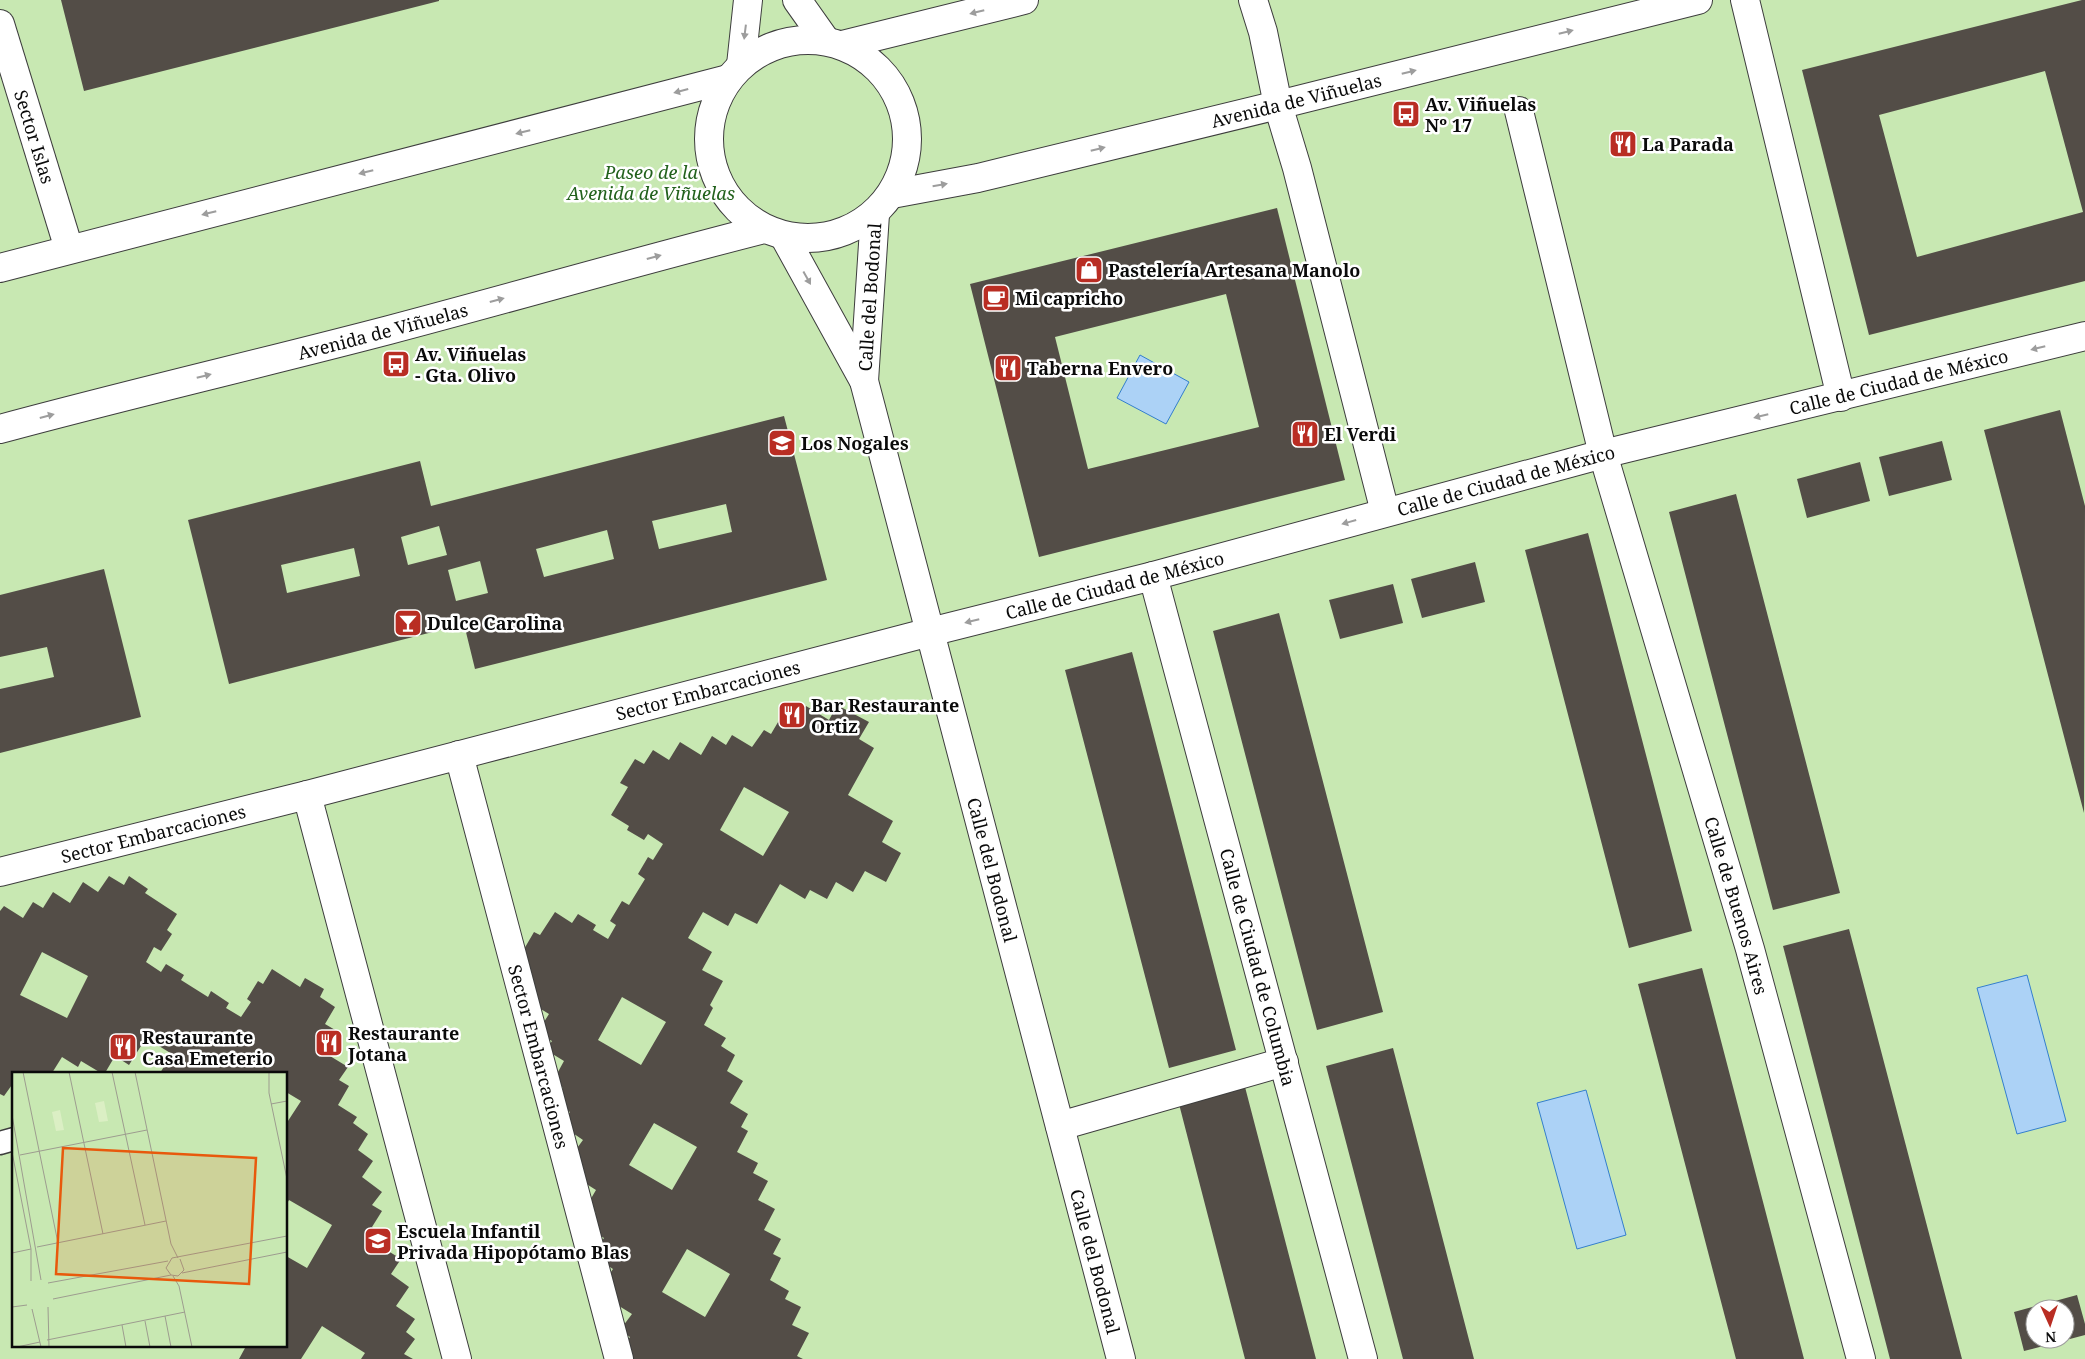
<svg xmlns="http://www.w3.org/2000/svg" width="2085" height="1359" font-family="'Noto Serif',serif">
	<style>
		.green { fill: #c8e8b2; fill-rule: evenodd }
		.water { fill: #acd2f6; stroke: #337ecd }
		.building { fill: #534d47; fill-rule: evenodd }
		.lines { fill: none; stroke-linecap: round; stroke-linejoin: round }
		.lane-casing { stroke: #3d3d3d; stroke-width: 25 }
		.street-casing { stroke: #3d3d3d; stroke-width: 30 }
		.lane { stroke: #fff; stroke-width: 22 }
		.street { stroke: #fff; stroke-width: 28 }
		.oneway { fill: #9d9d9d }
		.labels { text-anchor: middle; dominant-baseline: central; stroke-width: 5; stroke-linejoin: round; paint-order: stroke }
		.street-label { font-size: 18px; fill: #0a0a0a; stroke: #fff }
		.poi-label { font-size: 18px; font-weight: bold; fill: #0a0a0a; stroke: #fff; text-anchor: start }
		.park-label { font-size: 18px; font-style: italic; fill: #22611c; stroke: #fff }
		.inset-road { fill: none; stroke: #9d9c8f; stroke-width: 1 }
		.view { fill: #e8590c; fill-opacity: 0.15; stroke: #e8590c; stroke-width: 2.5 }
		.inset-edge { fill: none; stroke: #0a0a0a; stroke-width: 2.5 }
	</style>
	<rect width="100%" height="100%" fill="#fffde7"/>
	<path class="green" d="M0,0h2085v1359h-2085zM14,1073h272v272h-272zM2035,1309h30v30h-30z"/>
	<path class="water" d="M1140,355l49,27 -23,42 -49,-26z
		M2027,975l39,146 -49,13 -40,-146z
		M1586,1090l40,145 -49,14 -40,-146z"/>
	<path class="building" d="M61,0h378v1l-355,90z
		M2082,0h3v281l-216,54 -67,-265zM2045,71l38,141 -166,45 -38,-142z
		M1277,208l68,272 -306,77 -69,-273zM1226,294l33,133 -171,42 -33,-132z
		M2060,410l25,96 -1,307 -100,-383z
		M784,416l43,164 -352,89 -11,-45 -235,60 -41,-164 232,-59 11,45zM726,504l6,28 -73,17 -7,-28zM439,526l8,29 -39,10 -7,-28zM607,530l7,29 -70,18 -8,-28zM354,548l6,28 -73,17 -6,-28zM480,561l8,32 -32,8 -8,-31z
		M1942,441l10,39 -63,16 -10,-39z
		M1860,462l10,39 -63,17 -10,-39z
		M1736,494l104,399 -67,17 -104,-398z
		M1588,533l104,398 -63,17 -104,-398z
		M1475,562l10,40 -63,16 -11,-39z
		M104,569l37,148 -141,36v-64l54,-12 -7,-30 -47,10v-62z
		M1393,584l10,39 -63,16 -11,-39z
		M1279,613l104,399 -66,18 -104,-399z
		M1132,652l104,398 -67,18 -104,-398z
		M837,705l32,17 -10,17 15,9 -26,47 45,26 -11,21 19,11 -15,29 -21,-11 -12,21 -17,-10 -9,17 -17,-9 -5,9 -25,-15 -23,40 -22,-11 -7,13 -25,-14 -15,26 24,14 -10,18 21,11 -13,24 3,3 -9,17 22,13 -5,8 14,9 -8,16 16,10 -13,22 18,11 -7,13 7,4 -11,21 21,11 -5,10 15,8 -10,19 17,9 -11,21 17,9 -8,15 8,4 -11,22 19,11 -4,8 16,8 -9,18 17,8 -12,23 6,3h-178l-7,-5 12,-17 -10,-7 12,-16 -21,-13 5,-8 -13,-9 10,-15 -21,-14 12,-17 -17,-11 9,-14 -10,-6 10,-17 -19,-12 7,-9 -15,-10 14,-19 -22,-15 9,-13 -17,-11 10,-13 -10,-7 11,-20 -18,-11 6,-9 -15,-8 12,-19 -23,-14 9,-15 -16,-10 9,-14 -8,-5 14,-24 6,3 15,-23 17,11 6,-9 18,11 -3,5 15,9 8,-14 -6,-4 12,-20 7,4 16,-26 -7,-5 10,-17 5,3 10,-16 -15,-10 -4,6 -17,-10 2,-4 -18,-11 17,-28 -8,-4 15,-24 9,5 9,-14 16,10 11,-18 21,13 11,-19 14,9 6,-10 20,12 12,-17 7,4 10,-17 14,10 11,-21 23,14zM744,787l45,25 -26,44 -43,-26zM622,997l44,25 -25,43 -43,-25zM654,1123l43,24 -25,43 -43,-25zM687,1249l43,25 -25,43 -43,-25z
		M109,876l15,9 5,-9 19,13 -3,4 32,21 -10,16 5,4 -11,17 -7,-4 -8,15 15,10 5,-8 18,11 -3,5 27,17 3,-6 18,12 -3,5 15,9 10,-15 -4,-3 11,-18 5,3 9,-15 28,18 5,-9 19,11 -4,8 15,10 -10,17 17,10 -12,22 18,11 -9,13 10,6 -11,19 19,12 -4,6 15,11 -10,16 15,11 -11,16 20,15 -10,13 10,6 -10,16 19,14 -6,8 16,10 -10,15 18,13 -13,19 19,13 -9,13 9,7 -11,15 9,5h-52l4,-6 -43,-27 -21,33h-62l6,-11 -5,-3h46v-89l21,12 25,-43 -43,-25 -3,5v-81l15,-23 -15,-9v-19h-126l12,-19 -26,-16 -17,27 -14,-9 -10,17h-4l-20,-12 -3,6 -16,-10 -10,16h-38v9l-10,14 -4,-2v-183l4,-5 19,12 10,-16 10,6 10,-16 17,11 13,-21 15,10zM42,952l46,24 -21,42 -47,-23z
		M1849,929l113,430h-72l-107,-413z
		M1702,968l102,391h-68l-98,-375z
		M1393,1048l81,311h-71l-77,-293z
		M1245,1087l71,272h-71l-66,-255z
		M2077,1295l8,29v11l-61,16 -10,-39zM2035,1309h30v30h-30z"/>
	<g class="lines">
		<defs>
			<path id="lane" d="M0,1143l14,-4"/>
			<g id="street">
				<path d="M797,0l29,41"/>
				<path d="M1253,0l10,32 15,73 19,63 88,344"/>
				<path d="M1745,0l96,397"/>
				<path id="s1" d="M0,24l69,225"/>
				<circle cx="808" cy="139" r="99"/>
				<path d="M842,45l182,-45"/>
				<path d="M741,65l7,-65"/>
				<path id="s2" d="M1519,111l84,343 147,495 111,410"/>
				<path id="s3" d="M892,194l86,-16 300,-73 420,-105"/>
				<path id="s4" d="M784,236l80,145 257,978"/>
				<path d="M0,268l728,-189"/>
				<path id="s5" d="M864,381l11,-167"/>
				<path id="s6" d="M0,429c129,-35 259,-65 389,-99 125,-33 249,-69 375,-101"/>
				<path id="s7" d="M1153,576l210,783"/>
				<path id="s8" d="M459,755l160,604"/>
				<path d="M307,795l150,564"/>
				<path id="s9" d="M0,872l307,-77 623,-163 223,-56 450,-122 482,-118"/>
				<path d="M1060,1126l224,-64"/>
			</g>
		</defs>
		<use href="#lane" class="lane-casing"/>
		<use href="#street" class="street-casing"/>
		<use href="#lane" class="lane"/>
		<use href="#street" class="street"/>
	</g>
	<defs><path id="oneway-solid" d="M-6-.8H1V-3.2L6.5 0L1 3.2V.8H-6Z" transform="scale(1.25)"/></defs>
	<g class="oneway">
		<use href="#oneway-solid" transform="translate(977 12) rotate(166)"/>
		<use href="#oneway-solid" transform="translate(745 32) rotate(97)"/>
		<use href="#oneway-solid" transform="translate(1566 32) rotate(-14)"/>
		<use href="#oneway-solid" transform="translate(1409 72) rotate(-14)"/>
		<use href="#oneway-solid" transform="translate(681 91) rotate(165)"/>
		<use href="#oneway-solid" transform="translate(523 132) rotate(166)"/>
		<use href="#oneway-solid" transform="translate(1098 149) rotate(-14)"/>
		<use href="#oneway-solid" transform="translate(366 172) rotate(166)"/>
		<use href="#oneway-solid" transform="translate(940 185) rotate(-10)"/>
		<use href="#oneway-solid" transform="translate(209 213) rotate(166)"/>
		<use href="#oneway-solid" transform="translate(654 257) rotate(-15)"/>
		<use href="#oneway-solid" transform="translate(807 278) rotate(61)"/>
		<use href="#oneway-solid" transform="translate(497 300) rotate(-15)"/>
		<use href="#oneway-solid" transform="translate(2038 348) rotate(166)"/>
		<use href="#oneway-solid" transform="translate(204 376) rotate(-14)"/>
		<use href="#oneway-solid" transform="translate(47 416) rotate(-15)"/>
		<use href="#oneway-solid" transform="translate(1761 416) rotate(166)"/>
		<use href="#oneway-solid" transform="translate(1349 522) rotate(164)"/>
		<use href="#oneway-solid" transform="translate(972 621) rotate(166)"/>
	</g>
	<defs>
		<symbol id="bus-square" viewBox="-11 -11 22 22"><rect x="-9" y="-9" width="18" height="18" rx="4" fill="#b92d23" stroke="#fff"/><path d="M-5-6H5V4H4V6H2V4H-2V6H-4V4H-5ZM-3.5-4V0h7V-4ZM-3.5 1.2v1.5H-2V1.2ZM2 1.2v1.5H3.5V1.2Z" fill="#fff"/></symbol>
		<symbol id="restaurant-square" viewBox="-11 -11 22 22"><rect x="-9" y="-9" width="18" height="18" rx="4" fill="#b92d23" stroke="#fff"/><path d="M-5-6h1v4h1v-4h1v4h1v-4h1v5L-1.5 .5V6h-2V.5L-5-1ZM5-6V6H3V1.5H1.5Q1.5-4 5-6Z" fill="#fff"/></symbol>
		<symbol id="shop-square" viewBox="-11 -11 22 22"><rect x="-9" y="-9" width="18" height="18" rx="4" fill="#b92d23" stroke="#fff"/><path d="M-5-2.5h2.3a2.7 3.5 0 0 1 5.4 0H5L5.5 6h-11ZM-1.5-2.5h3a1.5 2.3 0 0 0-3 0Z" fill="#fff"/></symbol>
		<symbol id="cafe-square" viewBox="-11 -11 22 22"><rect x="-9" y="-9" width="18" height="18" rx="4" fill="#b92d23" stroke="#fff"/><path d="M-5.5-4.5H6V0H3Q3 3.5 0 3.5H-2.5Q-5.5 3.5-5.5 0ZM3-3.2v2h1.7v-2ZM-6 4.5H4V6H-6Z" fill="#fff"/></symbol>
		<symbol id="school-square" viewBox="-11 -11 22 22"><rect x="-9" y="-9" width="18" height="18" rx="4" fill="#b92d23" stroke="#fff"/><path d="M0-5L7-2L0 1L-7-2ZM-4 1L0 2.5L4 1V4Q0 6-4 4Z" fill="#fff"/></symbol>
		<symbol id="bar-square" viewBox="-11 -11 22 22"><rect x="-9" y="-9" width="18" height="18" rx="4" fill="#b92d23" stroke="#fff"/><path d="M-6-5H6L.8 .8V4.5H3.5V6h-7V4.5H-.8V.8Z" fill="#fff"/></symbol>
	</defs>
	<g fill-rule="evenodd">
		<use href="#bus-square" x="1390" y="98" width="32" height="32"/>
		<use href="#restaurant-square" x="1607" y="128" width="32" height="32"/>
		<use href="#shop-square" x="1073" y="254" width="32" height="32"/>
		<use href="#cafe-square" x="980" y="282" width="32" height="32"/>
		<use href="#bus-square" x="380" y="348" width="32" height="32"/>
		<use href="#restaurant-square" x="992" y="352" width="32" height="32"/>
		<use href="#restaurant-square" x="1289" y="418" width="32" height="32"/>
		<use href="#school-square" x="766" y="427" width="32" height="32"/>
		<use href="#bar-square" x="392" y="607" width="32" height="32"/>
		<use href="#restaurant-square" x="776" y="699" width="32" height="32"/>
		<use href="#restaurant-square" x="313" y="1027" width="32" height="32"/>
		<use href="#restaurant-square" x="107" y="1031" width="32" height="32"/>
		<use href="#school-square" x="362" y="1225" width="32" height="32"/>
	</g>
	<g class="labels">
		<g class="street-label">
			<text stroke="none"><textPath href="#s3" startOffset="415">Avenida de Viñuelas</textPath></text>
			<text stroke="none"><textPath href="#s1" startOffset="118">Sector Islas</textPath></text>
			<text stroke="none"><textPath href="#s5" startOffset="84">Calle del Bodonal</textPath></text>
			<text stroke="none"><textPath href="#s6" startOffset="395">Avenida de Viñuelas</textPath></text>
			<text stroke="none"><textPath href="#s9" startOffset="1961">Calle de Ciudad de México</textPath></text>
			<text stroke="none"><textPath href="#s9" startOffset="1556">Calle de Ciudad de México</textPath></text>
			<text stroke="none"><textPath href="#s9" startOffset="1151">Calle de Ciudad de México</textPath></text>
			<text stroke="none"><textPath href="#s9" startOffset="731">Sector Embarcaciones</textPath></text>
			<text stroke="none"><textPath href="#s9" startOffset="158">Sector Embarcaciones</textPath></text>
			<text stroke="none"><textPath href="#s4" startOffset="671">Calle del Bodonal</textPath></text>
			<text stroke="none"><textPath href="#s2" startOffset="824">Calle de Buenos Aires</textPath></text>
			<text stroke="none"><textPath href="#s7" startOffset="405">Calle de Ciudad de Columbia</textPath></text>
			<text stroke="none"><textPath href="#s8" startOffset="312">Sector Embarcaciones</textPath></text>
			<text stroke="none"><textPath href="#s4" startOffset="1076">Calle del Bodonal</textPath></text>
		</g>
		<g class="poi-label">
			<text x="1425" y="104">Av. Viñuelas<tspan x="1425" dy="21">Nº 17</tspan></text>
			<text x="1642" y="144">La Parada</text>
			<text x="1108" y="270">Pastelería Artesana Manolo</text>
			<text x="1015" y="298">Mi capricho</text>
			<text x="415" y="354">Av. Viñuelas<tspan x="415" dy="21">- Gta. Olivo</tspan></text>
			<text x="1027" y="368">Taberna Envero</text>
			<text x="1324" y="434">El Verdi</text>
			<text x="801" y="443">Los Nogales</text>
			<text x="427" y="623">Dulce Carolina</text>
			<text x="811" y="705">Bar Restaurante<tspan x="811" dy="21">Ortiz</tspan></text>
			<text x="348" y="1033">Restaurante<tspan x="348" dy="21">Jotana</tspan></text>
			<text x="142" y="1037">Restaurante<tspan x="142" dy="21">Casa Emeterio</tspan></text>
			<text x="397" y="1231">Escuela Infantil<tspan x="397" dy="21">Privada Hipopótamo Blas</tspan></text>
		</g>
		<g class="park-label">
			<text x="651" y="172">Paseo de la<tspan x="651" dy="21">Avenida de Viñuelas</tspan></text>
		</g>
	</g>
	<g transform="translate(12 1072)">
		<rect width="275" height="275" fill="#fffde7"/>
		<path d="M0,0h275v275h-275z" fill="#c8e8b2"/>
		<path d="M92,29l4,20 -9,1 -4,-19zM48,38l4,20 -8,1 -4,-19z" fill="#dbefc4"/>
		<path class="inset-road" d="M11,0l35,171M57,0l34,162M100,0l33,153M123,0l36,172 7,14M257,0v21l18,86M259,32l16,-3M0,43l29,165M0,80l19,97v32M8,83l127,-25M25,175l129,-26M0,181l19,-4M168,187l4,11 -6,6 -7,-1 -5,-7 6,-10 115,-22M170,201l105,-21M161,204l6,10 13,61M36,211l120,-22M41,227l118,-24M0,235l15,-2M36,235l1,40M20,237l9,38M153,244l6,31M133,249l5,26M110,253l4,22M35,268l138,-28M5,275l23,-5"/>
		<path class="view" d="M51,76l193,10 -7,126 -193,-10z"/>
		<rect width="275" height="275" class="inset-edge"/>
	</g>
	<g transform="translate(2050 1324) rotate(177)"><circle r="24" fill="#ffffff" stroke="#9d9d9d"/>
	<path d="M0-4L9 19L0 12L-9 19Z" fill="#b92d23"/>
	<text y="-8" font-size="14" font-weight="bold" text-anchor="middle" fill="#0a0a0a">N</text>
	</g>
</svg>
